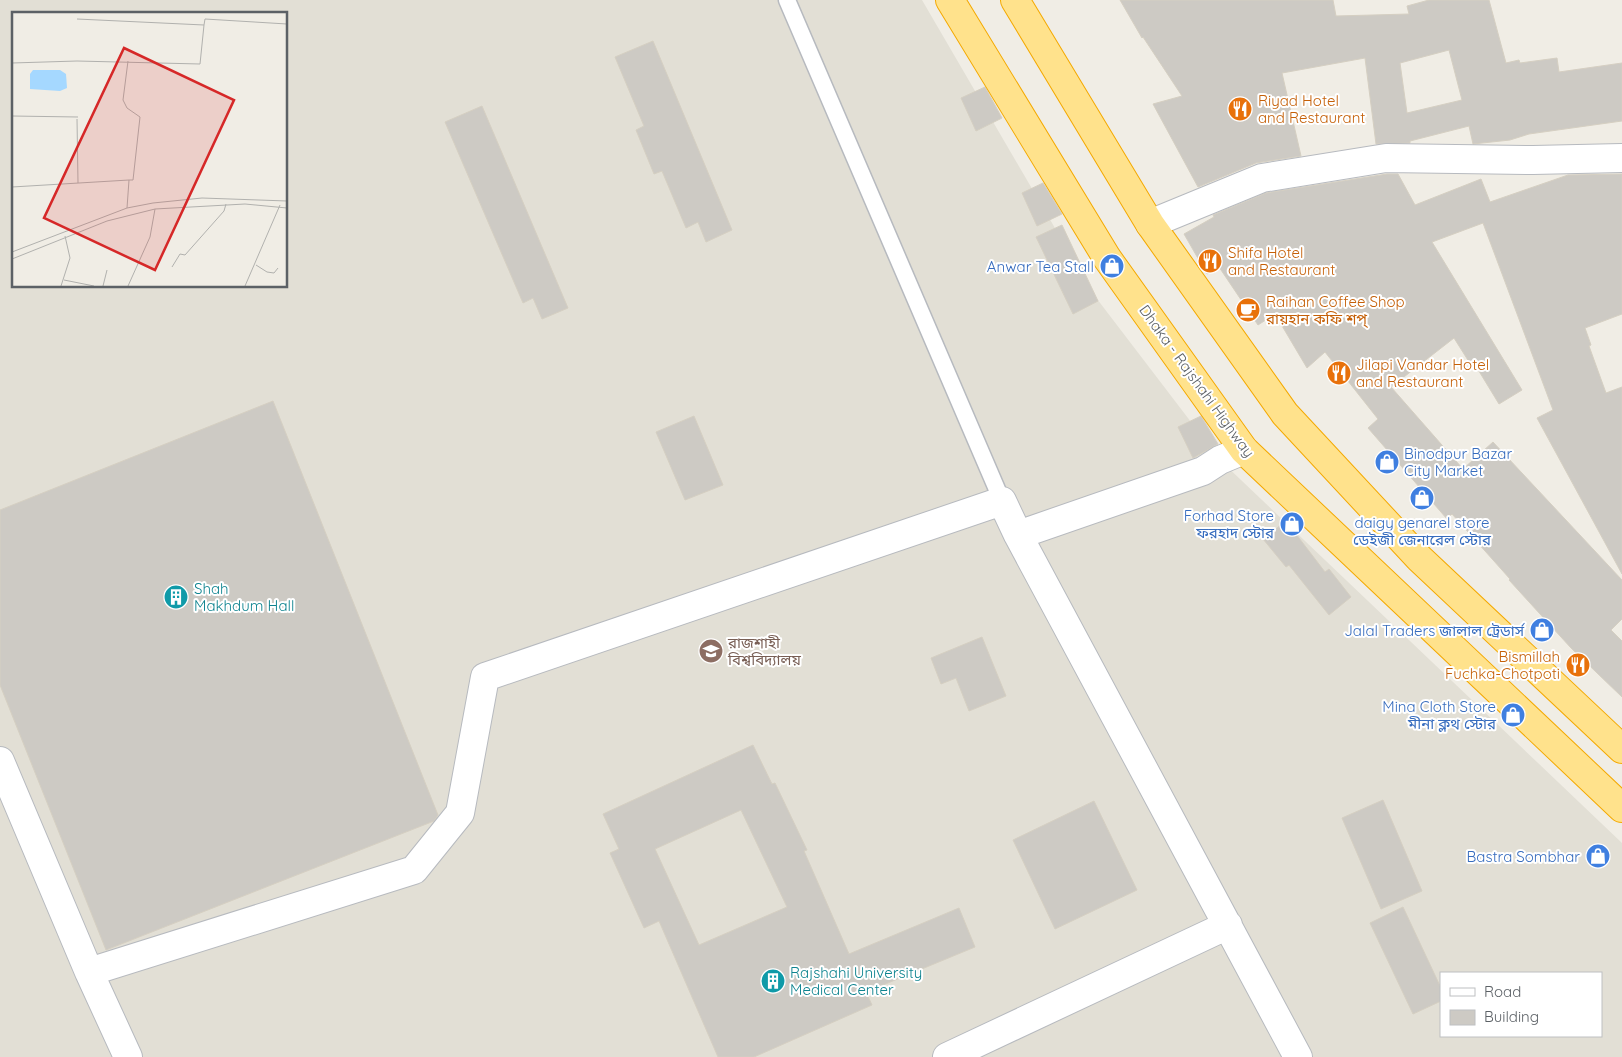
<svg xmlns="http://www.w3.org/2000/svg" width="1622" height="1057" font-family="Quicksand,'Noto Sans Bengali',sans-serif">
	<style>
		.education { fill: #e2dfd5; fill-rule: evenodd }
		.building { fill: #cdcac4; stroke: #d5cfc2; fill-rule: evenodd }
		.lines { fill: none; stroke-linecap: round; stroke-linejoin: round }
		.lane-casing { stroke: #b7babf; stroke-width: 19 }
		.street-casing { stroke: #b7babf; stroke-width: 30 }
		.highway-casing { stroke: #f4a900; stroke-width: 30 }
		.lane { stroke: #fff; stroke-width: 16 }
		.street { stroke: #fff; stroke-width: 28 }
		.highway { stroke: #ffe28c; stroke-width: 28 }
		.labels { text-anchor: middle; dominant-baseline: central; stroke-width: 4; stroke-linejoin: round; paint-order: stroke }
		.food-label { font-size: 15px; fill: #c56008; stroke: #fff; text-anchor: start }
		.shop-label { font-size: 15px; fill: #366cbe; stroke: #fff; text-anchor: end }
		.street-label { font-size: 15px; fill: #5c6166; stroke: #fff }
		.culture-label { font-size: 15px; fill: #0d838f; stroke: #fff; text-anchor: start }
		.education-label { font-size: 15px; fill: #785e54; stroke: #fff; text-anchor: start }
		.inset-road { fill: none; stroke: #b1b1ae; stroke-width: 1 }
		.view { fill: #d62828; fill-opacity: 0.15; stroke: #d62828; stroke-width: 2.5 }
		.inset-edge { fill: none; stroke: #5c6166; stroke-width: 2.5 }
	</style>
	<rect width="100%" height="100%" fill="#f0ede5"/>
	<path class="education" d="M0,0h922l172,295 126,165 402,383v214h-1622zM14,14h272v272h-272zM1441,973h160v63h-160z"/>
	<path class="building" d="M1120,0h213l3,16 73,-2 -2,-8 22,-6h60l17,63 13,-3 1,3 37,-5 2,14 63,-9v58l-93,13 -19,6 -37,4 -4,-18 -59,15v2l-34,1 -11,-86 -83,15 19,83 -45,7 -58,24 -45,-83 29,-8 -39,-59 -1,1zM1449,50l13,50 -55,13 -7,-50z
		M653,41l79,189 -26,12 -8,-20 -12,6 -24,-57 -8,3 -18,-44 8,-4 -29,-69z
		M985,87l17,31 -26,13 -15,-33z
		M482,106l86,202 -26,11 -9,-21 -10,5 -78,-181z
		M1387,174h11l17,31 66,-26 9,23 78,-27 54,-1v140l-37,14 6,17 -2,1 17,47 16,-6v187l-85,-156 16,-8 -70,-187 -51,19 90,148 -23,14 -25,-41 -3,2 -17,-27 -63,49 72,82 30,-27 129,138v39l-11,11 11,11v56l-51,-49 -62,-68 1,-1 -58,-65 -5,5 -79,-91 10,-9 -53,-67 -18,16 -32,-54 -17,11 -39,-58 -12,7 -23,-40 30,-17 -1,-2 53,-22z
		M1043,183l19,31 -25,12 -15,-33z
		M1062,225l36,76 -25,13 -37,-77z
		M273,401l165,414 -4,6 -328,129 -106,-265v-175z
		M694,416l29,69 -38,15 -29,-68z
		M1201,416l17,28 -25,14 -15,-31z
		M1286,521l39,51 4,-3 22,28 -22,18 -40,-50 -3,2 -23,-28z
		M982,637l24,59 -37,15 -13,-33 -15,6 -10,-26z
		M753,745l19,39 3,-1 32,67 -3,1 45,103 110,-46 16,39 -109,45 6,13 -118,52h-36l-59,-136 -15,7 -34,-75 9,-4 -16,-35zM741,810l46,97 -88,38 -44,-96z
		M1383,800l39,91 -41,18 -39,-91z
		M1094,801l43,89 -82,39 -42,-89z
		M1403,907l38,81v13l-28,13 -43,-91z"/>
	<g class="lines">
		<defs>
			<path id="lane" d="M787,0l215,501"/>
			<path id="street" d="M1150,224l112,-46 124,-20 147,2 89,-2
				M1244,450l-24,10 -17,11 -185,64 280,522
				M0,761l89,211 39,85
				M89,972l325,-102 46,-57 25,-136 517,-176 16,34
				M947,1057l281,-132"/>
			<path id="highway" d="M950,0l157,258 137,192 378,358
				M1015,0l135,224 135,190 134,144 203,191"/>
		</defs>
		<use href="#lane" class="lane-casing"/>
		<use href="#street" class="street-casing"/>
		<use href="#highway" class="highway-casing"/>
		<use href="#lane" class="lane"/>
		<use href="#street" class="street"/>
		<use href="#highway" class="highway"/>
	</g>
	<defs>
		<symbol id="restaurant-disc" viewBox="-11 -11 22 22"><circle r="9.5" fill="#e8710a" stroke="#fff"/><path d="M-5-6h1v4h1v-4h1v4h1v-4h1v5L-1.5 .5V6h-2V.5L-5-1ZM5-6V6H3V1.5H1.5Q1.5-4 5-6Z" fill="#fff"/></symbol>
		<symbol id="shop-disc" viewBox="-11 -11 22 22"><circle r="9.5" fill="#3f7fe0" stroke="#fff"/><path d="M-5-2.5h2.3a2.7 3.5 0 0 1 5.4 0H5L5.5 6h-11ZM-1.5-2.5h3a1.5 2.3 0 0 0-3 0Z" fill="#fff"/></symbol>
		<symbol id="cafe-disc" viewBox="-11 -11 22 22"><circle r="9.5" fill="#e8710a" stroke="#fff"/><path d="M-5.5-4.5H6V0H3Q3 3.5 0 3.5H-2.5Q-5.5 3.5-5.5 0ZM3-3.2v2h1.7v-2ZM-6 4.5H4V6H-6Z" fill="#fff"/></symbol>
		<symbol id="building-disc" viewBox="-11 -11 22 22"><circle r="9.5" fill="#0f9aa8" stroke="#fff"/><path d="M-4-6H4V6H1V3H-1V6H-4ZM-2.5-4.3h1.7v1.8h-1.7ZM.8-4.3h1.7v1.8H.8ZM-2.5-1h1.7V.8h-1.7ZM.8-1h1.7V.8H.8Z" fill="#fff"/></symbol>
		<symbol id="university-disc" viewBox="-11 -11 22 22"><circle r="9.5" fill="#8d6e63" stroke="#fff"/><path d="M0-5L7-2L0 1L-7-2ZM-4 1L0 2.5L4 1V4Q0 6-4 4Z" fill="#fff"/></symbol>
	</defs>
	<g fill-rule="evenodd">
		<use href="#restaurant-disc" x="1226" y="95" width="28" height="28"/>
		<use href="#restaurant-disc" x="1196" y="247" width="28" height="28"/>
		<use href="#shop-disc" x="1098" y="252" width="28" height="28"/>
		<use href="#cafe-disc" x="1234" y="296" width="28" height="28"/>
		<use href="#restaurant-disc" x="1325" y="359" width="28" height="28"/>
		<use href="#shop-disc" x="1373" y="448" width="28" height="28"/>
		<use href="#shop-disc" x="1408" y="484" width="28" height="28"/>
		<use href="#shop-disc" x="1278" y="510" width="28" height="28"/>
		<use href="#building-disc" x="162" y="583" width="28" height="28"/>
		<use href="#shop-disc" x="1528" y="616" width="28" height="28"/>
		<use href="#university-disc" x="697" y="637" width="28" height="28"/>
		<use href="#restaurant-disc" x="1564" y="651" width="28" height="28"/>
		<use href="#shop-disc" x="1499" y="701" width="28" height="28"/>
		<use href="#shop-disc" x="1584" y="842" width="28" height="28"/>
		<use href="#building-disc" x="759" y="967" width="28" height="28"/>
	</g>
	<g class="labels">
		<g class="food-label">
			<text x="1258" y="100">Riyad Hotel<tspan x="1258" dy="17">and Restaurant</tspan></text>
			<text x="1228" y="252">Shifa Hotel<tspan x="1228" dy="17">and Restaurant</tspan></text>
			<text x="1266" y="301">Raihan Coffee Shop<tspan x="1266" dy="17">রায়হান কফি শপ্</tspan></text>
			<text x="1356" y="364">Jilapi Vandar Hotel<tspan x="1356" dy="17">and Restaurant</tspan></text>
			<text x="1560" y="656" text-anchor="end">Bismillah<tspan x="1560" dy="17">Fuchka-Chotpoti</tspan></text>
		</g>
		<g class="shop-label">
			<text x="1094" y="266">Anwar Tea Stall</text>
			<text x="1404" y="453" text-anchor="start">Binodpur Bazar<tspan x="1404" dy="17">City Market</tspan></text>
			<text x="1274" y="515">Forhad Store<tspan x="1274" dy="17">ফরহাদ স্টোর</tspan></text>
			<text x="1422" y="522" text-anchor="middle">daigy genarel store<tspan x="1422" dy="17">ডেইজী জেনারেল স্টোর</tspan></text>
			<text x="1524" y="630">Jalal Traders জালাল ট্রেডার্স</text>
			<text x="1496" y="706">Mina Cloth Store<tspan x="1496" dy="17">মীনা ক্লথ স্টোর</tspan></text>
			<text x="1580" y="856">Bastra Sombhar</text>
		</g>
		<g class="street-label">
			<text transform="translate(1197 381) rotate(54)">Dhaka - Rajshahi Highway</text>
		</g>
		<g class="culture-label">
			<text x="194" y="588">Shah<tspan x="194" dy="17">Makhdum Hall</tspan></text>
			<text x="790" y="972">Rajshahi University<tspan x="790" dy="17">Medical Center</tspan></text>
		</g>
		<g class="education-label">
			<text x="728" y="642">রাজশাহী<tspan x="728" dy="17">বিশ্ববিদ্যালয়</tspan></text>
		</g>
	</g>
	<g transform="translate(12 12)">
		<rect width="275" height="275" fill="#f0ede5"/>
		<path d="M21,58h27l6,4 1,14 -7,3 -30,-2v-15z" fill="#a5d8ff"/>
		<path class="inset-road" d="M65,7l127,6 1,-6 82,5M116,49l-5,39 4,8 13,9 -7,63h-4M0,51l65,-2 123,3 4,-39M0,104l66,1M65,107l1,64M0,175l117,-7 -2,28M0,240l115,-44 26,-5 49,-5 85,3M0,247l95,-38 48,-12 90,-5 42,4M244,253l11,7 7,1 4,-5M160,255l8,-13 5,1 39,-44 2,-7M52,268l30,6M49,274l9,-28 -5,-22M91,274l4,-16M116,274l22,-49 5,-28M233,274l35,-81"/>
		<path class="view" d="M112,36l110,52 -79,170 -111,-52z"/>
		<rect width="275" height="275" class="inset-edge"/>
	</g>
	<rect x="1440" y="972" width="162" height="65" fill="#ffffff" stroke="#bec0c2"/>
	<rect x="1450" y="988" width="25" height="8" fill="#ffffff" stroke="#bec0c2"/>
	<text x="1484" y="997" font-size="15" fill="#5c6166">Road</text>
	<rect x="1450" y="1010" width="25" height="15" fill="#cdcac4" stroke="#bec0c2"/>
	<text x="1484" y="1022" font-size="15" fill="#5c6166">Building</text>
</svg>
